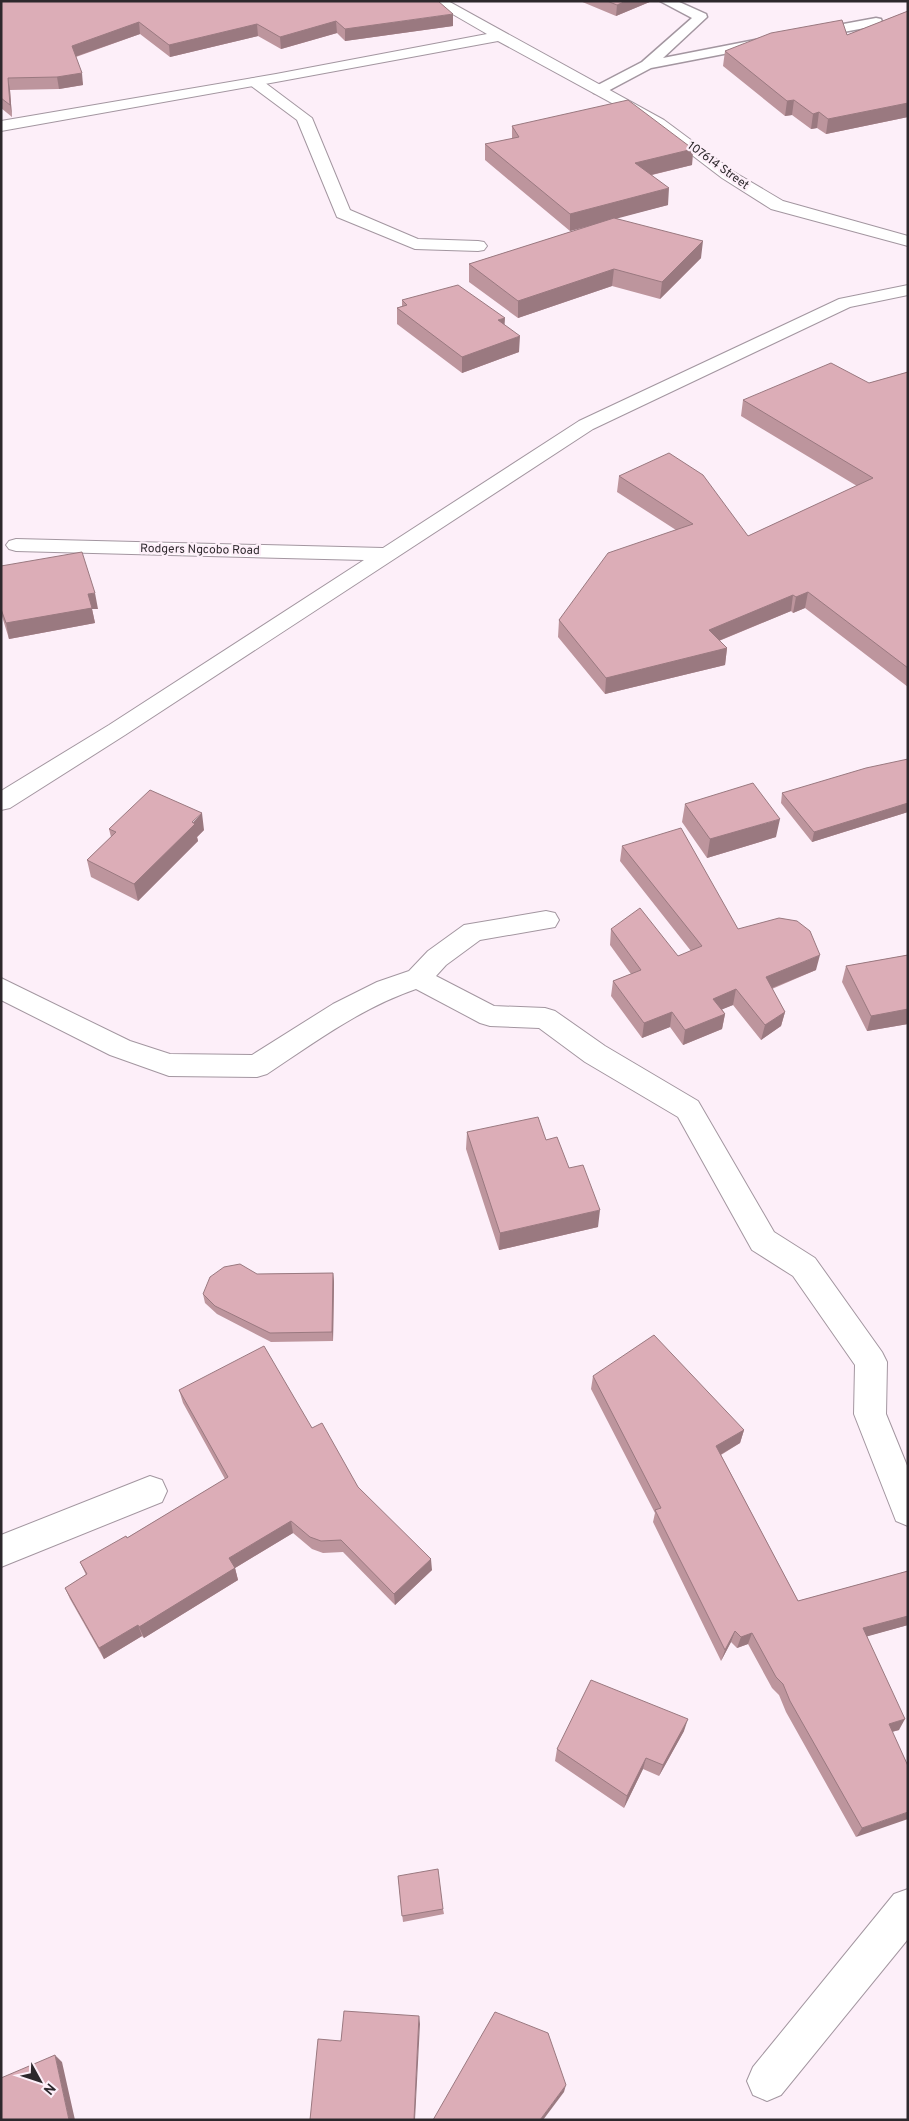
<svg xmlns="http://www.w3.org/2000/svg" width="909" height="2121" font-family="Overpass,sans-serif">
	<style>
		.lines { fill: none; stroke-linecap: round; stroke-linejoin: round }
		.service-casing { stroke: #a396a0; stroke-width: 3 }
		.minor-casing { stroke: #a396a0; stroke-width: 2 }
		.tertiary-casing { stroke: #a396a0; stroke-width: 2 }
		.service { fill: #fff; fill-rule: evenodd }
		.minor { fill: #fff; fill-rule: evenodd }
		.tertiary { fill: #fff; fill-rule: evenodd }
		.wall { fill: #bd959d }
		.shaded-wall { fill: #9a7980 }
		.building { fill: #dcadb7; stroke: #9a7980 }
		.labels { text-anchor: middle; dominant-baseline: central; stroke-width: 4.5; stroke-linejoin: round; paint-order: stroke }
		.far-street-label { font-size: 12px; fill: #2d282c; stroke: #fdeff9 }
	</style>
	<rect width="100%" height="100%" fill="#fdeff9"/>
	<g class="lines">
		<defs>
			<path id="service" d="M660,1h17l29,13 1,3 -44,41 97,-19 7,4 -7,4 -109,21 -47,25h-10l-2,-3 2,-3 48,-25 50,-44z
				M876,18l5,1 1,3 -1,3 -70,13 -7,-4 7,-4z"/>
			<path id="minor" d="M255,78l5,1 52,39 38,92 68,29 60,2 6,1 3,4 -3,4 -6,1 -63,-2 -78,-32 -40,-97 -47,-35 -2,-3 2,-3z
				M908,285v10l-58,12 -257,122 -468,306 -115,73 -9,2v-19l108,-66 255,-165 -348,-9 -7,-2 -3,-4 3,-4 7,-2 367,9 196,-127 260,-122z
				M546,911l9,2 4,7 -4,7 -75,13 -34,25 -10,11 58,30 51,2 10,3 50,35 93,55 76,131 41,26 67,94 5,10 -1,52 22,54v58l-12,-5 -42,-107 1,-49 -62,-89 -41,-26 -74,-133 -93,-55 -46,-34 -49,-2 -10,-3 -64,-34c-55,19 -101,53 -149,85l-10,3 -88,-1 -59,-21 -109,-55v-22l129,63 40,13 82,1 81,-51 44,-22 32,-11 19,-20 36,-26z
				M150,1476l12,4 5,11 -5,11 -161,65v-32z
				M908,1889v50l-127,156 -14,6 -14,-6 -6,-14 6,-14 141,-173z"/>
			<path id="tertiary" d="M430,1h18l216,119 70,52 49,29 125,35v10l-137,-37 -49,-31 -68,-52 -156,-85 -222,41 -275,49v-10l275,-47 211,-40z"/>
		</defs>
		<use href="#service" class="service-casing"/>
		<use href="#minor" class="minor-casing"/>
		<use href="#tertiary" class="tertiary-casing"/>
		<use href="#service" class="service"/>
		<use href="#minor" class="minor"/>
		<use href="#tertiary" class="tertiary"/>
	</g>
	<path class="wall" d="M1,1l452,25 -108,15 -8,-8 -56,16 -23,-13 -88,21 -30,-23 -64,23 7,28 -24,4 -49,1 2,27 -11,-9z
		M580,1h72l-36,15z
		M908,11v106l-82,17 -9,-6 -6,1 -19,-14 -7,1 -62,-50 2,-15 122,-16z
		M512,126l181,23 -1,16 -40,10 16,30 -52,13 85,40 -41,41 -48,-13 -94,32 -49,-36v-18l123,-39 -22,6 -85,-71v-16l27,-5z
		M402,300l102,25 15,27 -57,21 -65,-49v-16l5,-2z
		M908,372v315l-103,-79 -12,5 -2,-2 -72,30 8,7 -2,17 -120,29 -47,-57 1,-17 117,-90 -59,-38 2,-16 129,60 109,-50 -116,-70 2,-16 126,-17z
		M1,566l97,43h-6l3,14 -86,16 -8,-26z
		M908,759v53l-96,30 -31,-39 1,-10z
		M685,804l91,33 -69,21 -25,-36z
		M109,829l95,1 -7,7 1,4 -60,60 -47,-24 -4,-17 24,-23z
		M622,846l116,83 78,41 -44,19 13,23 -4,14 -20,14 -28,-35 -11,4 3,5 -3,15 -39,16 -13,-18 -28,11 -31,-42 2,-15 18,-7 -21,-29 1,-16 67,27 13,-5 -71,-90z
		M908,955v69l-41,7 -25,-49 4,-16z
		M467,1132l79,8 23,28 29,59 -99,23 -33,-101z
		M333,1273l1,9 -1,59 -62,1 -54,-28 -12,-11 -2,-9 54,-20z
		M593,1376l151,54 -4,13 -19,12 77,146 110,-30v54l-41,11 32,94 -7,2 16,34 -52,71 -70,-125 -7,-17 -7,-7 -24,-44 -11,4 -6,-6 -10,19 -68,-139 2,-9 -64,-124z
		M179,1390l133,38 46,59 74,83 -37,35 -52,-53 -20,1 -11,-4 -19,-16 -58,35 3,12 -94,58 -2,-2 -38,23 -34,-60 -5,-11 21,-13 -6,-13 47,-24 98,-59 -42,-76z
		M684,1731l-25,45 -16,-7 -19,39 -69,-47 2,-12z
		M398,1876l45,33 1,5 -41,8z"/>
	<path class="shaded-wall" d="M626,1h26l-36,15 1,-11z
		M453,14v12l-108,15v-12z
		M336,21l1,12 -56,16 -1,-12z
		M139,22l1,12 -66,23 -2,-11z
		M257,24l1,12 -88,21 -1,-12z
		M82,73l1,12 -24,4 -2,-12z
		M8,78l2,12 2,27 -2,-12z
		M794,100l-2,15 -7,1 2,-15z
		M908,103v14l-82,17 2,-15z
		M819,112l-2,16 -6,1 2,-15z
		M693,149l-1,16 -58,14 1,-16z
		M669,188l-1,17 -98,26v-17z
		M703,241l-2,17 -41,41 2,-17z
		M614,269l-2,17 -94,32v-17z
		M505,318l-1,16 -6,-14z
		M520,336l-1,16 -57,21v-16z
		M808,592l-3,16 -12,5 3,-16z
		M95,593l3,16h-6l3,14 -86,16 -3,-16 82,-29z
		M793,595l-2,16 -85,35 3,-16z
		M727,648l-2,17 -120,29 1,-16z
		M908,803v9l-96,30 2,-10z
		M202,813l2,17 -7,7 1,4 -60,60 -4,-17z
		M780,819l-4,18 -69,21 3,-19z
		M820,955l-4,15 -54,22 4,-15z
		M736,989l-3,16 -22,9 2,-15z
		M908,1009v15l-41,7 4,-15z
		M672,1012l-2,15 -28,11 2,-15z
		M785,1012l-4,14 -20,14 4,-15z
		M725,1014l-3,15 -39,16 2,-15z
		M600,1210l-2,17 -99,23 1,-17z
		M333,1273l1,9 -1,59 -1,-9z
		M744,1430l-4,13 -27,16 3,-13z
		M291,1521l2,12 -58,35 3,12 -94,58 -5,-11 90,-69z
		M431,1559l1,11 -37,35 -1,-11z
		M908,1616v9l-50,14 5,-11z
		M138,1625l4,11 -38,23 -5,-11z
		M735,1631l-4,11 -10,19 4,-11z
		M752,1633l-4,11 -11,4 4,-11z
		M688,1719l-4,12 -25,45 4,-11z
		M905,1719l-6,11 -16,4 6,-10z
		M646,1758l-3,11 -19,39 3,-12z
		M908,1812v7l-52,18 6,-9z
		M419,2016l1,8 -5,96h-1z
		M55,2055l7,7 13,58h-6z
		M566,2085l-2,7 -21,28h-3z"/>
	<path class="building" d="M1,1h437l15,13 -108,15 -9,-8 -56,16 -23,-13 -88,21 -30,-23 -67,24 10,27 -25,4 -49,1 2,27 -9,-7z
		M607,1h19l-9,4z
		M908,11v92l-80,16 -9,-7 -6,2 -19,-14 -7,1 -62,-50 46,-18 71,-13 5,15z
		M628,100l65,49 -58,14 34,25 -99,26 -85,-70 34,-7 -7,-11z
		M614,218l89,23 -41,41 -48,-13 -96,32 -49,-37z
		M458,285l47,33 -7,2 22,16 -58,21 -65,-49 10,-3 -5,-5z
		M831,363l38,20 39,-11v296l-100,-76 -12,5 -3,-2 -84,35 18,18 -121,30 -47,-58 49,-67 85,-29 -74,-48 50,-23 34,22 45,61 125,-58 -130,-78z
		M82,552l13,41 -7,1 4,14 -86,15 -5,-14v-43z
		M908,759v44l-94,29 -32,-39 84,-25z
		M753,783l27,36 -70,20 -25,-35z
		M150,790l52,23 -10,9 3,2 -61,60 -47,-24 29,-28 -7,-3z
		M681,828l57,101 41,-11 18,3 13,10 10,24 -54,22 19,35 -20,13 -29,-36 -23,10 12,15 -40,16 -13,-18 -28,11 -31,-42 28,-11 -30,-41 29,-21 38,48 24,-10 -80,-100z
		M908,955v54l-37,7 -25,-50z
		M538,1117l8,23 11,-3 12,31 14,-3 17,45 -100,23 -33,-101z
		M240,1264l17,10 76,-1 -1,59 -62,1 -55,-27 -12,-12 7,-17 14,-10z
		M654,1335l90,95 -28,16 82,155 110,-30v45l-45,12 42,91 -16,5 19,42v46l-46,16 -72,-127 -7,-17 -7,-7 -24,-44 -11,4 -6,-6 -10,19 -70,-140 6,-2 -68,-132z
		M264,1346l48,82 10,-5 36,64 73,72 -37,35 -53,-54 -20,1 -11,-4 -19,-16 -62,37 6,10 -96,59 -1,-2 -39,23 -34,-60 22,-14 -7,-12 46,-26 1,2 101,-61 -49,-87z
		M591,1680l97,39 -25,46 -17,-7 -19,38 -70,-47z
		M438,1869l5,40 -41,7 -4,-40z
		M344,2011l75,5 -5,104h-104l8,-81 23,2z
		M495,2012l53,21 18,52 -26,35h-107z
		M55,2055l14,65h-68v-42z"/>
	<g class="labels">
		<g class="far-street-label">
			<text transform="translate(718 166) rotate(36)">107614 Street</text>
			<text transform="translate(200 550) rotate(1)">Rodgers Ngcobo Road</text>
		</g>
	</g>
	<rect width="909" height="2121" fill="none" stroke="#2d282c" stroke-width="5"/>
	<g transform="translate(40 2081) rotate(130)" stroke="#fdeff9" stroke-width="4" paint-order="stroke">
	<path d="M0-4L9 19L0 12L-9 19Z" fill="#2d282c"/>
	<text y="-8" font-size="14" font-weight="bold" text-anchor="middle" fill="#2d282c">N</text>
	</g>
</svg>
